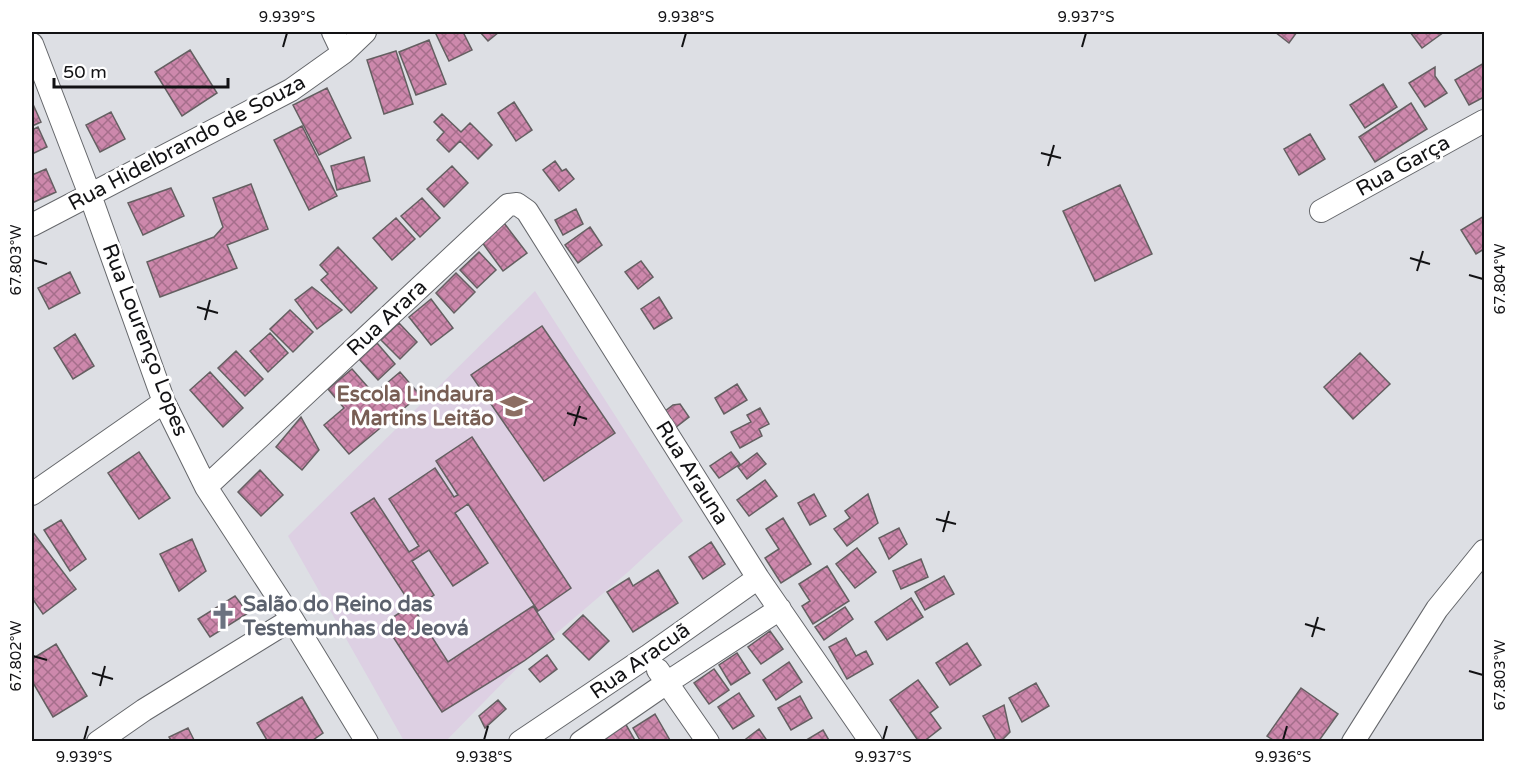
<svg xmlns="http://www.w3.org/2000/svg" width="1516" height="773" font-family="'Varela Round',sans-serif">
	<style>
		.education { fill: #ddd0e3 }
		.building { fill: url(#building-cross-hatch); stroke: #645f61; stroke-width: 1.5 }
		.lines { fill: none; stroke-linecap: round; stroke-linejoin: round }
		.street-casing { stroke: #65676b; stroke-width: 24 }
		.street { stroke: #fff; stroke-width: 22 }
		.ticks { fill: none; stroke: #121214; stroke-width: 2 }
		.labels { text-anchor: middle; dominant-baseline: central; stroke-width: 6; stroke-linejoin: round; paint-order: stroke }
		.street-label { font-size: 21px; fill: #121214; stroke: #fff }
		.education-label { font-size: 21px; font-weight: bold; fill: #785e54; stroke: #fff; text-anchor: end }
		.worship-label { font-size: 21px; font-weight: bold; fill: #5b616d; stroke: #fff; text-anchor: start }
		.neatline { fill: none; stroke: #121214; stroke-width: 2 }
		.ticks-label { font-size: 15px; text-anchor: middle; fill: #121214 }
	</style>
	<defs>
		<pattern id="building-cross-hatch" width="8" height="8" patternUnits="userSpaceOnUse" patternTransform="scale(1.5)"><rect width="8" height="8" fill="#cd88ac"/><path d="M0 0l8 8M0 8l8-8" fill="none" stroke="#a56e8b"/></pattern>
	</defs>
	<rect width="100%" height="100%" fill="#dddfe4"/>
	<path class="education" d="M535,291l148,230 -55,51 -104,89 -79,81 -41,-1 -116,-205z"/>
	<path class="building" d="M435,32h28l9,18 -23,11z
		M480,32h19l-11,9z
		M1275,32h22l-8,11z
		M1410,32h34l-22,16z
		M429,40l17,44 -30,11 -17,-43z
		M190,50l27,43 -35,23 -27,-44z
		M396,51l17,53 -29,10 -17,-54z
		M1484,63v34l-15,8 -14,-25z
		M1435,67v9l12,17 -22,14 -16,-24z
		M1383,84l14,23 -32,21 -15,-23z
		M327,88l24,50 -32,17 -26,-50z
		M32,102l9,20 -9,4z
		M514,102l18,28 -16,11 -18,-28z
		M1411,103l16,26 -52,33 -16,-25z
		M111,112l14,27 -25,13 -14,-27z
		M442,114l19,18 9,-9 22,22 -14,14 -18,-18 -11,11 -12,-12 7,-8 -10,-10z
		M302,126l35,70 -28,14 -35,-70z
		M38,127l9,20 -15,7v-24z
		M1310,134l15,25 -26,16 -15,-26z
		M364,157l6,24 -33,9 -6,-24z
		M555,161l7,10 4,-2 8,10 -15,12 -16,-21z
		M452,166l16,17 -24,24 -17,-18z
		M46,169l10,23 -24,11v-28z
		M251,184l17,45 -41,16 10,23 -77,29 -13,-35 67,-25 9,-10 -10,-29z
		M1120,185l32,69 -57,27 -32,-70z
		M171,188l13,28 -41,19 -15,-32z
		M422,198l18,20 -20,19 -19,-21z
		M576,209l7,15 -20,11 -8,-15z
		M1484,216v33l-8,5 -15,-24z
		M396,218l19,21 -23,21 -19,-22z
		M504,223l23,30 -24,18 -22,-30z
		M590,227l12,18 -24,18 -13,-18z
		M338,247l39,41 -26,25 -30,-33 7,-6 -8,-9z
		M479,252l17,18 -19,18 -17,-18z
		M641,261l12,16 -15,12 -13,-17z
		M70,272l10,21 -31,16 -11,-21z
		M456,273l19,19 -21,21 -18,-20z
		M312,287l30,23 -25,19 -22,-29z
		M659,297l13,21 -18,11 -13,-20z
		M431,299l22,29 -22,17 -22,-28z
		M290,310l23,22 -20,20 -23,-23z
		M399,323l18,19 -17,17 -19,-19z
		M542,326l73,107 -71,48 -73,-106z
		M270,333l18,20 -20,19 -18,-21z
		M75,334l19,32 -21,13 -19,-31z
		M377,343l18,21 -17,16 -19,-21z
		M236,351l27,28 -18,17 -27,-28z
		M1360,353l30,31 -37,35 -29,-32z
		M352,369l22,25 26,-22 20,23 -71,59 -25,-29 20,-17 -16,-19z
		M210,372l33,36 -20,19 -33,-37z
		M737,384l10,16 -23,14 -9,-16z
		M680,404l9,13 -14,11 -11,-16 9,-7z
		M760,408l9,16 -10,5 3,7 -22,12 -9,-16 20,-10 -4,-7z
		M301,417l18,33 -17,20 -26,-23z
		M472,437l99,151 -33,23 -70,-107 -13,9 33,50 -35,23 -24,-36 -17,11 22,34 -20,14 -63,-96 23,-15 35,54 10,-6 -30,-47 46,-31 19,29 4,-2 -22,-34z
		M139,452l31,46 -31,21 -31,-46z
		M731,452l9,12 -21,14 -9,-12z
		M757,453l9,11 -19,15 -9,-12z
		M260,470l23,25 -22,21 -23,-24z
		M765,480l12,16 -28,20 -12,-16z
		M814,494l12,22 -16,9 -12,-22z
		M868,494l10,29 -31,23 -13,-17 16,-11 -5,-7z
		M783,518l28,46 -30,19 -16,-25 14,-9 -13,-20z
		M61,520l25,39 -16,12 -26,-41z
		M899,528l8,16 -18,15 -10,-21z
		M32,531l44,58 -33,25 -11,-16z
		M192,539l14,32 -27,20 -19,-37z
		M711,542l14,22 -22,15 -14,-22z
		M857,548l19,24 -21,16 -19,-24z
		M921,559l7,18 -27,12 -8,-18z
		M827,566l22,35 -36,23 -11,-18 8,-5 -11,-17z
		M658,570l20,33 -45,29 -26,-40 22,-14 4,8z
		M944,576l10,18 -29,16 -10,-18z
		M235,596l13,17 -38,24 -12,-18z
		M911,598l12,19 -36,23 -12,-18z
		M533,606l21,33 -30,22 -82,51 -58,-89 17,-11 13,-3 34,53z
		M845,607l8,12 -29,21 -9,-13z
		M583,615l26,26 -20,19 -26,-26z
		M770,631l13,18 -22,15 -13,-17z
		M846,638l10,18 10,-5 7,13 -26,15 -18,-32z
		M967,643l14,22 -31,20 -14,-22z
		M56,644l31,52 -34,21 -21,-36v-22z
		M737,653l13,20 -19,12 -12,-20z
		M547,655l10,14 -17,13 -11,-13z
		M789,662l13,20 -26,18 -13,-20z
		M714,669l15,21 -20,14 -15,-21z
		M918,680l20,27 -8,6 11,15 -18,14h-4l-29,-42z
		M1036,683l13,23 -27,16 -13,-24z
		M1301,688l37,26 -20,28h-42l-9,-6z
		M739,693l15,23 -21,13 -15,-22z
		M800,696l12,22 -21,12 -13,-22z
		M302,697l21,36 -13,9h-42l-11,-19z
		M498,700l8,9 -21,19 -6,-12z
		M1004,705l6,27 -10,10h-3l-14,-26z
		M655,714l16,28h-30l-8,-14z
		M625,723l11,19h-43z
		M188,728l7,14h-23l-3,-5z
		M759,729l9,13h-26z
		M823,730l7,12h-27z"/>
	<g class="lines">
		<defs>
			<path id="street" d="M333,32l10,21
				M32,44l58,151 74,207 42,85 86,132 75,123
				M1321,211l163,-90
				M32,225l259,-135 52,-37 22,-21
				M206,487l302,-282 9,-1 10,7 231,367 113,164
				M32,494l132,-92
				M658,670l50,72
				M98,742l46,-32 148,-91
				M520,742l128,-86 110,-78
				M581,742l87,-60 112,-73
				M1353,742l84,-133 47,-58"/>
		</defs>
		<use href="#street" class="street-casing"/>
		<use href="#street" class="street"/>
	</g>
	<path class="ticks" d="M283,47l4,-14M682,47l4,-14M1082,47l4,-14M1041,153l20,5M1048,166l6,-21M1410,258l20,6M33,260l14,4M1417,271l6,-20M1469,275l14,4M197,307l21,6M205,320l5,-20M567,413l20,6M574,426l6,-20M936,519l20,5M943,532l6,-21M1305,624l20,6M1312,637l6,-20M33,656l14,4M1469,671l14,4M92,673l21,6M100,686l5,-20M84,740l4,-14M484,740l4,-14M883,740l4,-14M1283,740l4,-14"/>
	<defs>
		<symbol id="school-bare" viewBox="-9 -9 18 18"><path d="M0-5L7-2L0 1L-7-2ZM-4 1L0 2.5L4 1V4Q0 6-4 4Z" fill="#8d6e63" stroke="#fff" stroke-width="2.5" paint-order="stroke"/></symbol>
		<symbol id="church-bare" viewBox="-9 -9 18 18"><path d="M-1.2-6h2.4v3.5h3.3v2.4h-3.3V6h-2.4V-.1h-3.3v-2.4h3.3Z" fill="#6b7280" stroke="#fff" stroke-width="2.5" paint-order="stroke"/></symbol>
	</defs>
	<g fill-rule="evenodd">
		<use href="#school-bare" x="495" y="387" width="38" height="38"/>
		<use href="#church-bare" x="204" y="597" width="38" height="38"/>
	</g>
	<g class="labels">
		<g class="street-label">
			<text transform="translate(187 143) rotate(-28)">Rua Hidelbrando de Souza</text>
			<text transform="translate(1403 166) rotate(-29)">Rua Garça</text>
			<text transform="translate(387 318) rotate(-43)">Rua Arara</text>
			<text transform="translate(145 340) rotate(69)">Rua Lourenço Lopes</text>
			<text transform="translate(692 473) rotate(58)">Rua Arauna</text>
			<text transform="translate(640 661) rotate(-35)">Rua Aracuã</text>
		</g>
		<g class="education-label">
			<text x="494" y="394">Escola Lindaura<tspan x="494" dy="24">Martins Leitão</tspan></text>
		</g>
		<g class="worship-label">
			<text x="243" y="604">Salão do Reino das<tspan x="243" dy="24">Testemunhas de Jeová</tspan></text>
		</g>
	</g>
	<rect width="1516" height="773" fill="none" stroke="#ffffff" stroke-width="66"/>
	<path d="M54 78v9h174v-9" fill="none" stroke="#121214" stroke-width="3"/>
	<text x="63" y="78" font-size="18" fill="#121214" stroke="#ffffff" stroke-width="4.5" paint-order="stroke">50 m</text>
	<rect x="33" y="33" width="1450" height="707" class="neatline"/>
	<g class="ticks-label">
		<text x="287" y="22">9.939°S</text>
		<text x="686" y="22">9.938°S</text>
		<text x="1086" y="22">9.937°S</text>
		<text transform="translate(16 260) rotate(-90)" y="5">67.803°W</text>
		<text transform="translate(1500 279) rotate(-90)" y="5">67.804°W</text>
		<text transform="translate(16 656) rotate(-90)" y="5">67.802°W</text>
		<text transform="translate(1500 675) rotate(-90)" y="5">67.803°W</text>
		<text x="84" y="762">9.939°S</text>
		<text x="484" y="762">9.938°S</text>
		<text x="883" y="762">9.937°S</text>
		<text x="1283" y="762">9.936°S</text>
	</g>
</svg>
